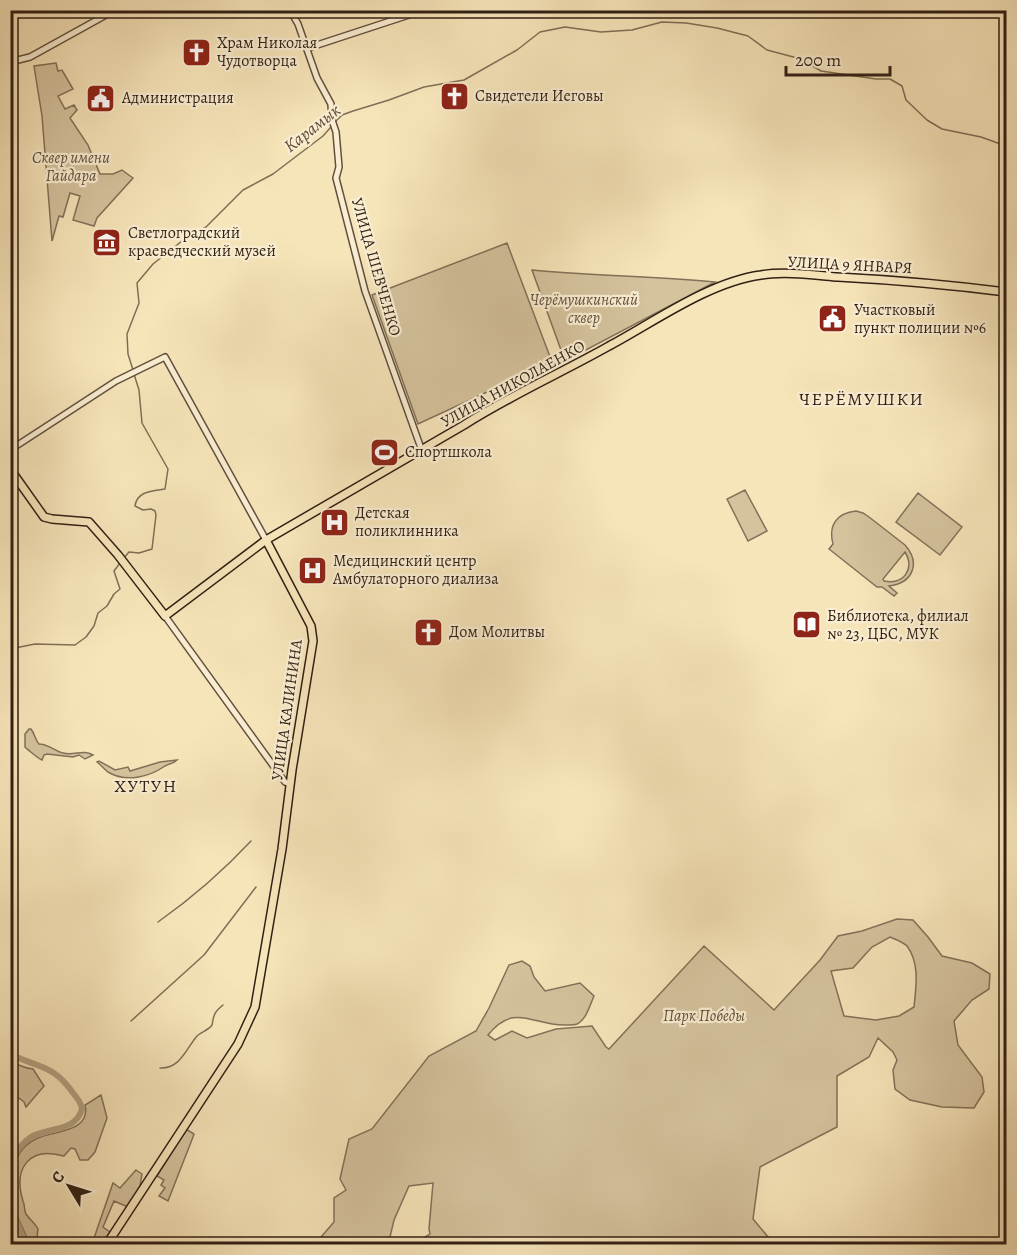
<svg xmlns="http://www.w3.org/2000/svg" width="1017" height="1255" font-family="Alegreya,serif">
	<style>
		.green { fill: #d5c39e; stroke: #827159; stroke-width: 1.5; fill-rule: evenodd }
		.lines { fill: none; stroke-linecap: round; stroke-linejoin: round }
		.stream { stroke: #7f6e56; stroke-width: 1.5 }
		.river { stroke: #b3a282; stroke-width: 6 }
		.minor-casing { stroke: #62503e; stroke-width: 8 }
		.major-casing { stroke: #301f14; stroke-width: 10 }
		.minor { stroke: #faeed2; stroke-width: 5 }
		.major { stroke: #f7e5ba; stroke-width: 7 }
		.labels { text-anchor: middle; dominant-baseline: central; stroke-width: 4.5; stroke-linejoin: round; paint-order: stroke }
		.poi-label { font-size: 16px; fill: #301f14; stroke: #faeed2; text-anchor: start }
		.park-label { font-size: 16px; font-style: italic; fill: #62503d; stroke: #faeed2 }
		.street-label { font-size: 16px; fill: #301f14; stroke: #faeed2 }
		.water-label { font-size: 18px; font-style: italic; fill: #5e4d3a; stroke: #faeed2 }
		.neighbourhood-label { font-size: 18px; letter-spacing: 1.5px; fill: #301f14; stroke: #faeed2 }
	</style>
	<rect width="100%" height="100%" fill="#f7e5ba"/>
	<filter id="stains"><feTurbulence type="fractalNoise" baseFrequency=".00333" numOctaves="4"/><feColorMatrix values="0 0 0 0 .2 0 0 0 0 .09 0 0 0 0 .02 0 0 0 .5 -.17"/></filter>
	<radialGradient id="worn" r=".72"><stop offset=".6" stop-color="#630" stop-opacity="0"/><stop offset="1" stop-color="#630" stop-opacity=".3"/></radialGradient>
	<path class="green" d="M56,63l2,8 4,-1 11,19 -15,7 7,13 9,-4 3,5 -7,8 18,27 12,29h13l9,-4 11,8 -36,40 -3,8 -21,-6 7,-24 -10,-3 -7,24 -4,-1 -7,25 -10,-125 -8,-50z
		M507,243l45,119 -134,62 -46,-129z
		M532,270c61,6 122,6 183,12l-150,79z
		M745,490l22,41 -19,10 -21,-42z
		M918,493l44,34 -22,28 -44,-33z
		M856,511l7,2 6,4 36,28c16,18 8,38 -16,41l8,7 -3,3 -12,-9h-5l-48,-38 4,-5c-5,-19 4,-31 23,-33zM905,552c10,17 -1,33 -21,29l-1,-2z
		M29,729h2c4,5 4,11 8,15 10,0 15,7 24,9 11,3 20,-4 30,2l-8,4 -6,-4 -6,2 -26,-3 -3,1 -2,5c-3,-1 -14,-10 -17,-13v-13z
		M177,760c-4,4 -7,3 -12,6 -16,11 -39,17 -57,6 -4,-3 -7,-7 -11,-10l2,-1 16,9 13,-3 2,4 30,-9z
		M897,919l16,1 15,17 14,19 30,7 18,11 -1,15 -17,11 -18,21 4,24 24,32 2,15 -10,16 -32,-1 -32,-7 -15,-11 -2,-19 4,-10 -4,-8 -15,-14 -9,19 -32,19v51l-77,40 -7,52 21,25h-357l2,-3 11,-7 -1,-5 4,-46 -24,3 -15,34 -4,17 -13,7h-62l19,-22v-24l12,-8 -6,-11 9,-40 23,-10 57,-73 47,-25 13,-23 20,-43 13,-4 8,5 4,11 11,14 35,-8 14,13c-4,9 -8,24 -17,28 -3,1 -7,1 -10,1 -33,2 -52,-24 -79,10l7,5 17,-9 15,7 29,-9 36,-3 14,21 3,2 95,-103 70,64 46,-50 18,-24 24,-5zM890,937c5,2 13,5 17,9 13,17 9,41 7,61l-15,9 -23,4 -32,-4 -13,-45 22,-3 19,-21z
		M11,1063c9,1 11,5 22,6l11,17 -18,21 -2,-5 -13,-10z
		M101,1095l6,23 -12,34 -7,8h-8l-5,-11 -4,-1 -7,8c-35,-10 -51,12 -41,45 2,4 1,10 3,13 4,6 9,9 12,15 -1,7 -2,11 4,15h-13c-5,-17 -17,-33 -19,-52 -1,-21 7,-46 28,-54 16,-7 53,-6 47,-33z
		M186,1129l8,5 -1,3 -25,64 -9,-5 6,-8 -4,-3 3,-5 -7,-4z
		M136,1170l6,4 -2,12 -12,21 -14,-6 -11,26 7,5 -7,12h-11l21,-61 7,5z"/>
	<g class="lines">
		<path class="stream" d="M10,26l17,-16
			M334,123l8,-8 11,-4 36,-11 35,-13 40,-7 53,-30 23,-18 25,-5 36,5 31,-2 30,-8 24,1 31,5 31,8 19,14 34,9 20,12 55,8h14l12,7 4,14 21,20 15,9 39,8 25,9
			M133,370l-5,-16 -1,-20 12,-31 -2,-20 16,-19 34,-27 19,-10 37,-37 30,-16 50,-38 8,-9
			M123,559l6,-7 10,1 13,-4 4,-34 -1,-4 -4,-2 -8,1 -8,-4c2,-15 17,-15 30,-17l3,-20 -26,-46 -3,-33 -5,-16
			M10,649l25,-5 40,1 11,-8 8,-11 4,-13 9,-7 7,-12 6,-5 -6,-18 6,-8
			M158,922c34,-24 65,-51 93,-81
			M131,1021l73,-66 52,-68
			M160,1068c20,1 26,-19 37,-32 4,-4 12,-6 15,-11 1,-2 0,-3 1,-5 1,-7 4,-10 10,-15"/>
		<path class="river" d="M10,1054c28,14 43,10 63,39 4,5 8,9 9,16 -6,23 -34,18 -51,28 -9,6 -16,16 -21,26
			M10,1206l16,38"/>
		<defs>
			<path id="minor" d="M290,10l8,14 19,54 14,26 1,16 4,12 3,35 -3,11 29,113 57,160
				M305,46l6,1 113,-37
				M10,62l20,-5 85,-47
				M10,450l106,-69 49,-24 101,183
				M165,616l120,166 5,2"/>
			<path id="major" d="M10,469l34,48 8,2 37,3 29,33 47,61 101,-76 198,-115c47,-30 97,-52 145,-79 45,-24 100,-64 152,-71 23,-4 53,0 77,2 57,3 113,8 168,15
				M107,1244l131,-200 17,-37 27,-158 10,-79 21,-129 -2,-15 -45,-86"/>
		</defs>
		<use href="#minor" class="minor-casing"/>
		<use href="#major" class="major-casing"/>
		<use href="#minor" class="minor"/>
		<use href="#major" class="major"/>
	</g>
	<defs>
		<symbol id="church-square" viewBox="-11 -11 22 22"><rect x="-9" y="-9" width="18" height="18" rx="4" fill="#8f2418" stroke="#faeed2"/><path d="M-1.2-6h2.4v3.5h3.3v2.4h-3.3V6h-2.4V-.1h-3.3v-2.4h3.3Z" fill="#fff"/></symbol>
		<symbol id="civic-square" viewBox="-11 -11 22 22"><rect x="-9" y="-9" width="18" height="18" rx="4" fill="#8f2418" stroke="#faeed2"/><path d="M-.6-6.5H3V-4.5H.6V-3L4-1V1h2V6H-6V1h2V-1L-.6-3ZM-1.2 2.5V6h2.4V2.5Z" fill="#fff"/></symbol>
		<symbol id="museum-square" viewBox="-11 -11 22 22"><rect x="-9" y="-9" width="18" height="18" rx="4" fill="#8f2418" stroke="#faeed2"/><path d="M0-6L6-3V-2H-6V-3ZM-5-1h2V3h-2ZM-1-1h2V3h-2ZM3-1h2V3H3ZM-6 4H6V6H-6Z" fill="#fff"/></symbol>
		<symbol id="stadium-square" viewBox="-11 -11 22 22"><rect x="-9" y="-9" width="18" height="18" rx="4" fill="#8f2418" stroke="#faeed2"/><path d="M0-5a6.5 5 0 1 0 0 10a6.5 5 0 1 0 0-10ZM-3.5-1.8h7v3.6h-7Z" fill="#fff"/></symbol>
		<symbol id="hospital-square" viewBox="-11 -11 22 22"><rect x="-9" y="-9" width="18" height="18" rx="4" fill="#8f2418" stroke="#faeed2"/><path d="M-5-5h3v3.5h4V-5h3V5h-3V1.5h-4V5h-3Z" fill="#fff"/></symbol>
		<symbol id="library-square" viewBox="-11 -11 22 22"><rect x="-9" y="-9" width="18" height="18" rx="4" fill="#8f2418" stroke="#faeed2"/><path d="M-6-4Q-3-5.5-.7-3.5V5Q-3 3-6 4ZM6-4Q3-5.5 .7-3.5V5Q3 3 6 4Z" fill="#fff"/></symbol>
	</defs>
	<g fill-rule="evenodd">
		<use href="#church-square" x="180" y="36" width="33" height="33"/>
		<use href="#church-square" x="438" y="80" width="33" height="33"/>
		<use href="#civic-square" x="84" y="82" width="33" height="33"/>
		<use href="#museum-square" x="90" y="226" width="33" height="33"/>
		<use href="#civic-square" x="816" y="302" width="33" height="33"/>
		<use href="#stadium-square" x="368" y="436" width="33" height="33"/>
		<use href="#hospital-square" x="318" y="506" width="33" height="33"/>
		<use href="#hospital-square" x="296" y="554" width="33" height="33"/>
		<use href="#library-square" x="790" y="608" width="33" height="33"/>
		<use href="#church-square" x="412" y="616" width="33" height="33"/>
	</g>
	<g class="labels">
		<g class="poi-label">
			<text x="217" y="43">Храм Николая<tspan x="217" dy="18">Чудотворца</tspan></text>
			<text x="475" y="96">Свидетели Иеговы</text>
			<text x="122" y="98">Администрация</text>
			<text x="128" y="233">Светлоградский<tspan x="128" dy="18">краеведческий музей</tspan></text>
			<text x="854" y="310">Участковый<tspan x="854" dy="18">пункт полиции №6</tspan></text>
			<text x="405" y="452">Спортшкола</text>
			<text x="355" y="513">Детская<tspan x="355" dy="18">поликлинника</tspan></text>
			<text x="333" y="561">Медицинский центр<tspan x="333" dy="18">Амбулаторного диализа</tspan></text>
			<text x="827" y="616">Библиотека, филиал<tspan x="827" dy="18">№ 23, ЦБС, МУК</tspan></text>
			<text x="449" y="632">Дом Молитвы</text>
		</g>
		<g class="park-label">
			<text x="71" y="158">Сквер имени<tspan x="71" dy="18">Гайдара</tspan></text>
			<text x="584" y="300">Черёмушкинский<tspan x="584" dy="18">сквер</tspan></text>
			<text x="704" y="1016">Парк Победы</text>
		</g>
		<g class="street-label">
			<text transform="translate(850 265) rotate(3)">УЛИЦА 9 ЯНВАРЯ</text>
			<text transform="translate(376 267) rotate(74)">УЛИЦА ШЕВЧЕНКО</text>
			<text transform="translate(513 384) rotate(-29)">УЛИЦА НИКОЛАЕНКО</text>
			<text transform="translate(287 710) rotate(-82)">УЛИЦА КАЛИНИНА</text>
		</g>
		<g class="water-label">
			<text transform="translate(312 128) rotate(-38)">Карамык</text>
		</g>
		<g class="neighbourhood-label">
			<text x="862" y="399">ЧЕРЁМУШКИ</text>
			<text x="146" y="786">ХУТУН</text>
		</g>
	</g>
	<rect width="1017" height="1255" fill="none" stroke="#f7e5ba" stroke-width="36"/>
	<rect x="12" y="12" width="993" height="1231" fill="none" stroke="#301f14" stroke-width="3"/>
	<rect x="18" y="18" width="981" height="1219" fill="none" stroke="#301f14" stroke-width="1.5"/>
	<g transform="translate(69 1186) rotate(308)" stroke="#faeed2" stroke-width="4.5" paint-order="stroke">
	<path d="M0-4.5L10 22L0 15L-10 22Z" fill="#301f14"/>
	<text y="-9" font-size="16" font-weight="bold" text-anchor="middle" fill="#301f14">С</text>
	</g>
	<path d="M786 66v9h104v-9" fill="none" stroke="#301f14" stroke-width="3"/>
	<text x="795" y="66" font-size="18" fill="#301f14" stroke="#faeed2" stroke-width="4.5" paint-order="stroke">200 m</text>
	<rect width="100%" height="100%" filter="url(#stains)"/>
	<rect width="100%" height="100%" fill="url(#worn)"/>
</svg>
